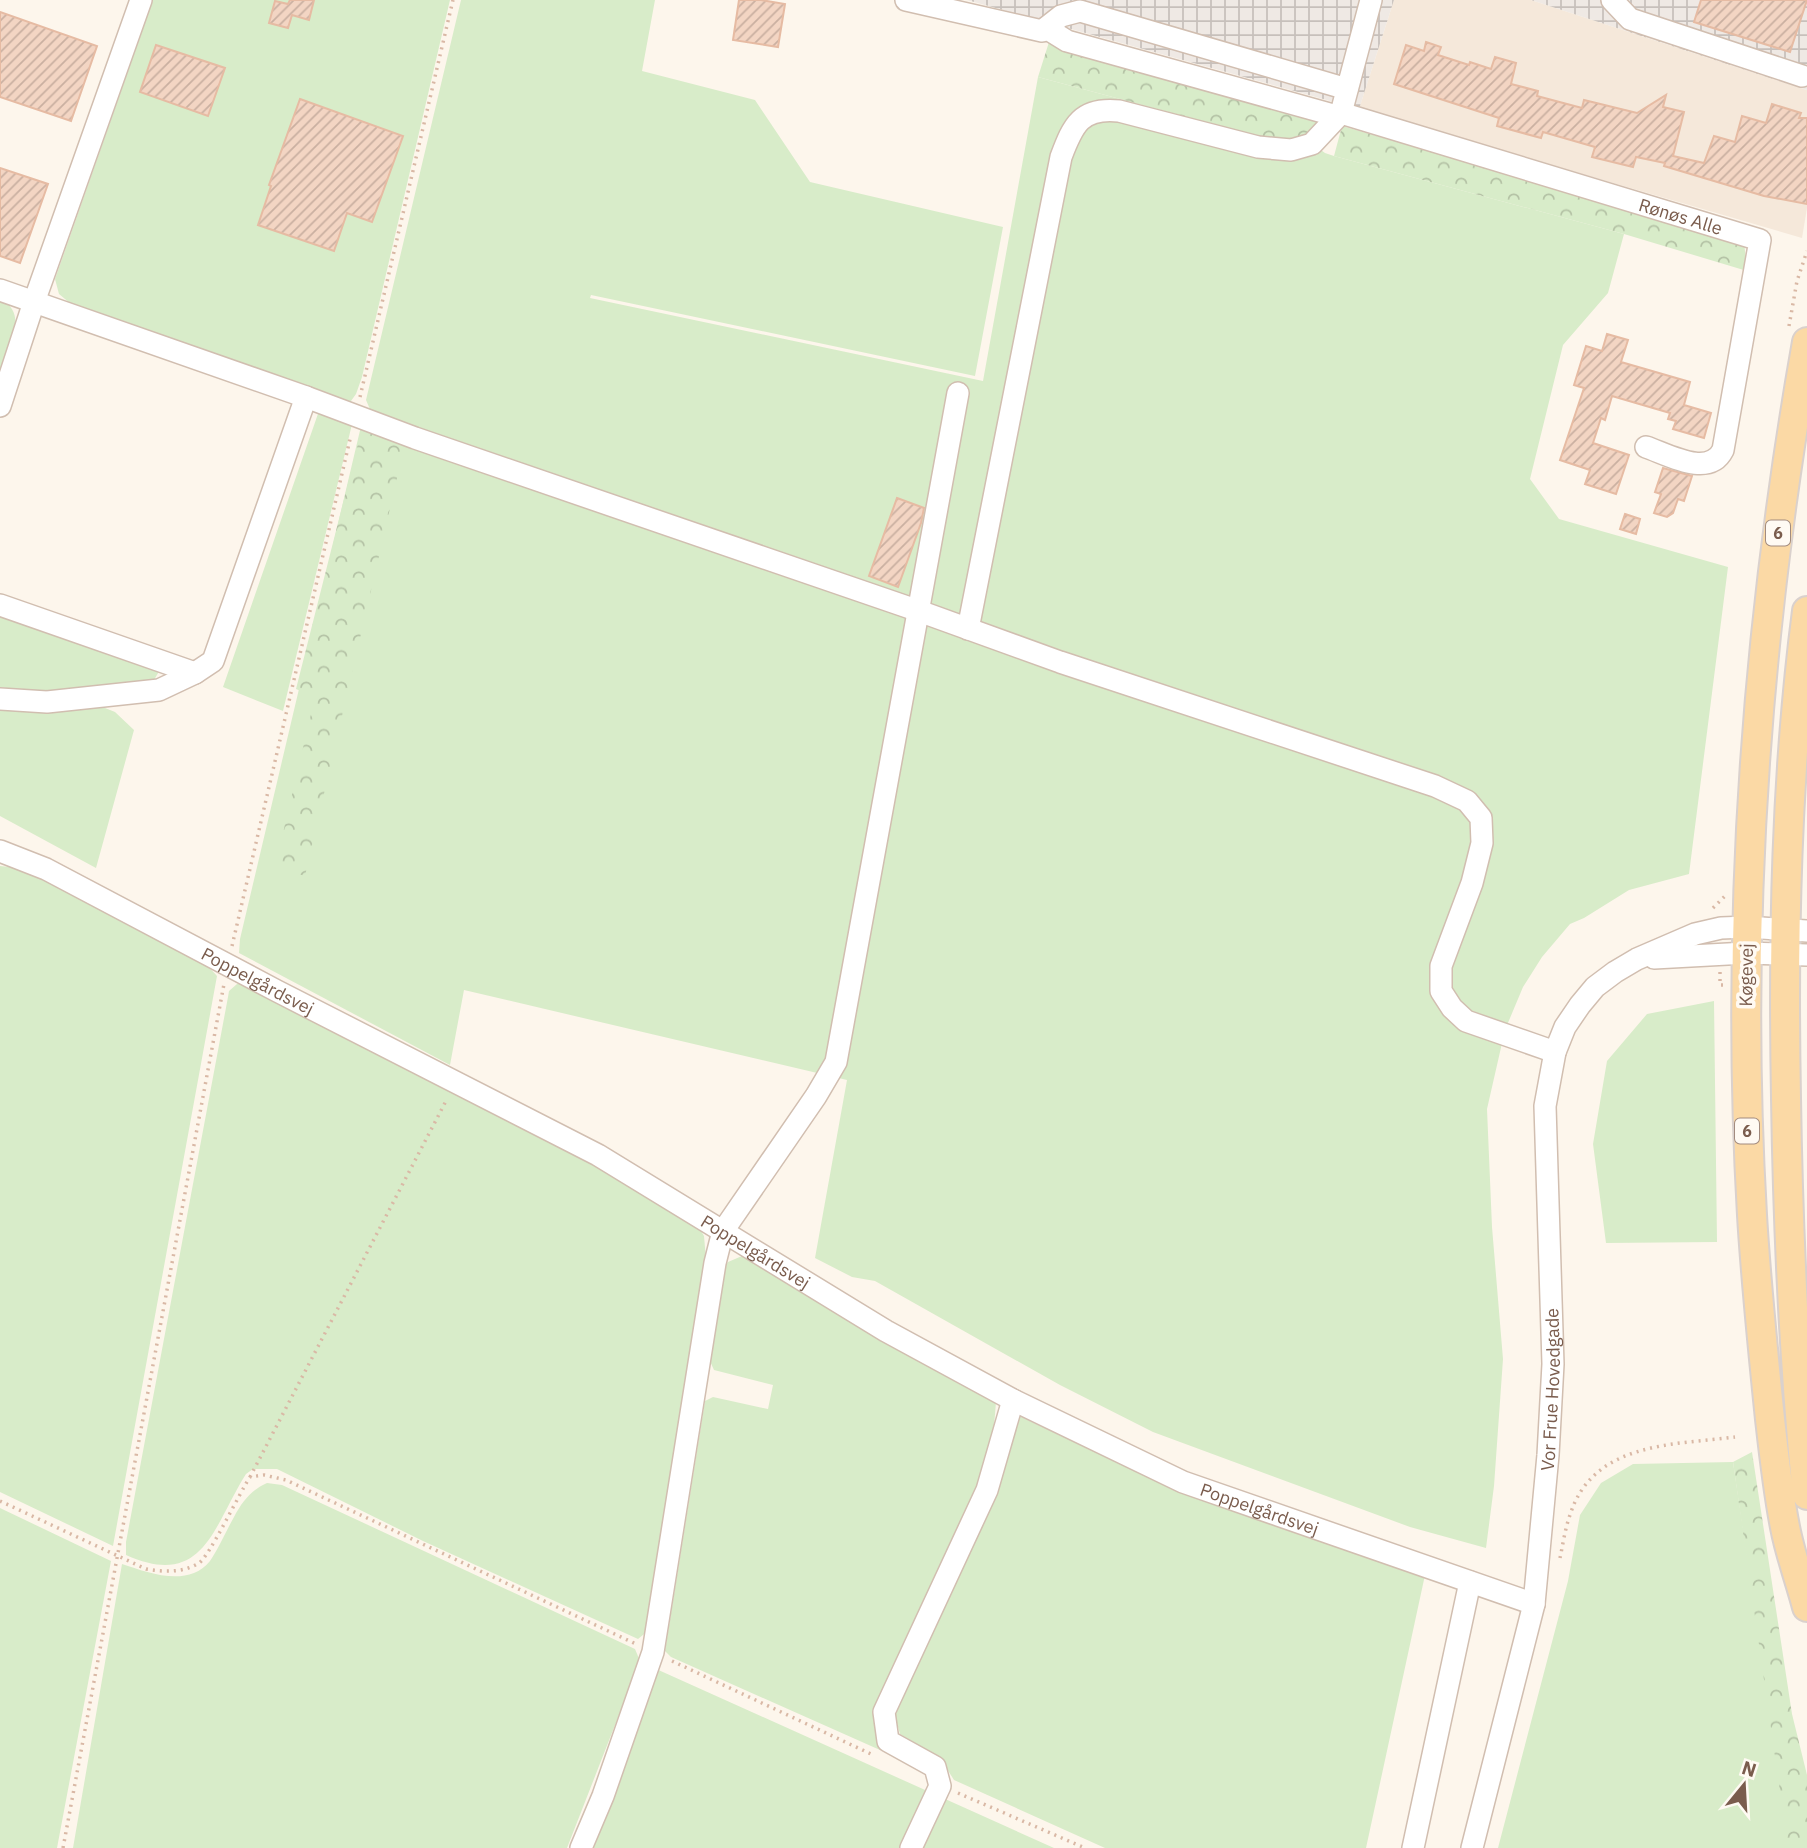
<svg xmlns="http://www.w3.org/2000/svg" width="1807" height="1848" font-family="'IBM Plex Sans',sans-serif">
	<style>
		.residential { fill: #f5e8da }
		.industrial { fill: url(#industrial-grid) }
		.grass { fill: #d8ecc9 }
		.forest { fill: url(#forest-crowns) }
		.building { fill: url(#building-hatch); stroke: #e6bba3; stroke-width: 2 }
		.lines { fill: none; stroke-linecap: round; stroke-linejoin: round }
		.minor-casing { stroke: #d1beb0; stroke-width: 24 }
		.major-casing { stroke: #dad1cd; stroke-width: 32 }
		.path { stroke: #d9b8a5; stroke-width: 3.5; stroke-dasharray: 2 5; stroke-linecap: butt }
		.minor { stroke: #fff; stroke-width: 21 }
		.major { stroke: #fbd9a5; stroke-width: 28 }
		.labels { text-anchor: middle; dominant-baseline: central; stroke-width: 7; stroke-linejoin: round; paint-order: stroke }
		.shield { fill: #fffaf3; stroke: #a28b7f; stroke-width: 2 }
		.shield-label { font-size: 16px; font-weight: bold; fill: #7a5c4d }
		.street-label { font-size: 18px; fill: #7a5c4d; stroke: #fffaf3 }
	</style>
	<defs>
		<pattern id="industrial-grid" width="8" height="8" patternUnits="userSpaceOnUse" patternTransform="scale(1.75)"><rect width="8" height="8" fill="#efe9e4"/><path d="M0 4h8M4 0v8" fill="none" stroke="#c7c0bb"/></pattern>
		<pattern id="forest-crowns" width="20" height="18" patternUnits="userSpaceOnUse" patternTransform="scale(1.75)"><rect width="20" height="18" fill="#d8ecc9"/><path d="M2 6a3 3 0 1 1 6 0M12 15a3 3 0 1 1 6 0" fill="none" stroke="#b4c2a5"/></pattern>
		<pattern id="building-hatch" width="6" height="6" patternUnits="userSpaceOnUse" patternTransform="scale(1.75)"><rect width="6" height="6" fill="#f3d5c3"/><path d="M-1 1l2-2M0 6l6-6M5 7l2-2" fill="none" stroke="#cab0a1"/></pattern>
	</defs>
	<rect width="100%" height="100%" fill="#fdf6ec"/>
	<path class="residential" d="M1394,0h137l276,90v118l-5,30 -443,-129z"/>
	<path class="industrial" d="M967,0h427l-35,109z
		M1531,0h276v90z"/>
	<path class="grass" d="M153,0h297l-88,377 -6,17 -5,7 -17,-1 -263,-96 -12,-10 -4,-15z
		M461,0h194l-13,71 113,29 55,82 193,45 -28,149 -384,-81 -1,3 393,83 55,-304 239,64 26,-4 22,16 9,3 290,78 -16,59 -45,52 -33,134 29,40 169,48 -39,307 -60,16 -45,28 -14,6 -28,33 -19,30 -18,43 -18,79 5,118 11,132 -9,127 -8,62 -76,-21 -257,-95 -93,-47 -185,-104 -23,-4 -37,-19 32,-178 -383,-90 -14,75 -211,-112 1,-14 122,-517 192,69 2,-16 -178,-58 -6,-3 -6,-14z
		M0,300c31,11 7,54 0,74z
		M320,408l33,12 -70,291 -60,-24z
		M0,613l161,55 -7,12 -121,12 -33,-5z
		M0,706h100l15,6 19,18 -38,138 -96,-52z
		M0,866l29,3 177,95 11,12 -104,570 -113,-54z
		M237,984h5l391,199 64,41 7,12 2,23 -57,371 -11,9 -215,-98 -146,-72h-24l-7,5c-33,52 -42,116 -120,81v-13l102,-545 1,-6z
		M1714,1001l3,241 -111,1 -13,-99 14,-83 40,-47z
		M742,1256h8l246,146 -4,49 -10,38 -103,221 5,38 -4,2 -209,-93 -6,-6 40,-250 8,-4 55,12 5,-24 -59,-15 -5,-11 14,-89 5,-8z
		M1019,1416l160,75 246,84 -59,273h-261l-151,-68 -14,-22 -40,-24 -5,-18z
		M1733,1462l58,386h-293l70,-267 12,-66 21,-32 32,-19z
		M267,1483l15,2 353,164 5,12 -73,187h-494l49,-284c27,9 66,24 88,-3 9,-13 16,-30 24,-44 8,-15 17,-27 33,-34z
		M0,1508l111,53 -54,287h-57z
		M654,1668l400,180h-466z"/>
	<path class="forest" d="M1049,42l270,79 -11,13 -31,7 -239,-64z
		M1342,126l402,115 3,30 -123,-37 -290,-78z
		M363,424l43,15 -101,437 -30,-9 40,-170 -19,-8z
		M1752,1452l40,262 15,61v73h-19l-55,-386z"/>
	<path class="building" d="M290,0h24l-5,20 -17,-5 -4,13 -19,-5 6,-22 13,3z
		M739,0h22l24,4 -7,43 -45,-7z
		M1701,0h106l-17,52 -96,-30z
		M0,12l97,34 -26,75 -71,-24z
		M1426,42l15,5 -3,8 31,10 1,-3 21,7 4,-12 21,6 -5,21 27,7 -1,5 45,12 2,-8 53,13 29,-18 -3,12 21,5 -11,44 31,7 10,-27 21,6 7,-26 24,7 6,-19 29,9 -2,5h8v86l-43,-8 -100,-30 1,-3 -29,-6 -3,10 -41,-10 3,-10 -52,-15 -2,6 -44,-12 2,-8 -105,-34 12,-39 18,6z
		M156,45l69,23 -17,48 -68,-24z
		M300,99l103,37 -31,86 -25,-9 -13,38 -76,-26 13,-39 -2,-1z
		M0,168l48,16 -28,79 -20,-7z
		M1607,334l21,6 -7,22 69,20 -6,23 27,8 -7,25 -31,-9 3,-8 -8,-2 2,-6 -58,-17 -7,24 -4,-2 -8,25 36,12 -13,39 -31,-10 5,-14 -30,-10 24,-72 -10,-3 12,-39 16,5z
		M1663,468l29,8 -8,25 -6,-2 -5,14 -6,4 -13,-4 7,-19 -6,-2z
		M897,498l27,10 -3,15 -23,64 -29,-11z
		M1625,514l15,5 -4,15 -16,-5z"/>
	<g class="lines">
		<defs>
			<g id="minor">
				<path d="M906,0l136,31 19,-15 19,-5 267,78"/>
				<path d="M1612,0l18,19 172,57"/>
				<path d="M1046,28l21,13 270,75"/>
				<path id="s1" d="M1341,113l419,127 -37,210c-14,28 -54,5 -77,-3"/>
				<path d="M0,290l306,107 109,41 504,173 141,51 375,124 32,15 14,17 1,25 -10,40 -31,83v25l11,17 14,13 89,31"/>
				<path d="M0,406l34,-104 107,-302"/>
				<path d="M0,605l195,68 18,-12 93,-264"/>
				<path d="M968,629l93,-472c12,-32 20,-50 58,-46l139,36 33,3 21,-6 29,-31 30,-113"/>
				<path d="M0,699l47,3 112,-12 36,-17"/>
				<path id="s2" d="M0,851l46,18 231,122 321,164 288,176 127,69 170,82 351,122"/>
				<path d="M1654,958l92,-5 61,2"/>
				<path d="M581,1848l22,-52 50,-144 62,-389 8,-32 93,-135 20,-34 122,-669"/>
				<path d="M911,1848l29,-62 -5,-19 -47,-26 -4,-29 103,-222 26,-90"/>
				<path d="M1413,1848l57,-266"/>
				<path id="s3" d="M1472,1848l62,-244 14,-149 5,-91 -8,-258 10,-54 10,-25 15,-22 15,-18 20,-15 22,-13 58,-25 26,-6 26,-1 60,4"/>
			</g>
			<path id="major" d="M1807,342c-51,289 -72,580 -55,873 4,68 11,136 18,204 4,36 8,73 15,108 5,27 15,53 22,80
				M1807,611c-21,161 -24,325 -21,487 2,132 8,265 21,397"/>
		</defs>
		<use href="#minor" class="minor-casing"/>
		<use href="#major" class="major-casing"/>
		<path class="path" d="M1789,326l8,-45 10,-30
			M360,397l93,-397
			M1713,908l12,-12
			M232,946l119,-511
			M1720,972v13h4
			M250,1477l196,-376
			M0,1501l146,68c18,3 37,4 53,-6 10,-6 41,-71 51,-86l14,-2 22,5 350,164
			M1560,1558c3,-14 5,-29 10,-43 23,-73 102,-70 165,-78
			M672,1661l199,93
			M958,1793l127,55
			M63,1848l161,-864"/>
		<use href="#minor" class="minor"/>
		<use href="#major" class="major"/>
	</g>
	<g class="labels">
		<g class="shield">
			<rect x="1766" y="520.5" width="24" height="25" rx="5"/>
			<rect x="1735" y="1118.5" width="24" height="25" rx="5"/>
		</g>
		<g class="shield-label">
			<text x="1778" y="533">6</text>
			<text x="1747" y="1131">6</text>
		</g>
		<g class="street-label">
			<text stroke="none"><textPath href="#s1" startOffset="355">Rønøs Alle</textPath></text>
			<text transform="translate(1746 975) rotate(-89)">Køgevej</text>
			<text stroke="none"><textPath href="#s2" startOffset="289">Poppelgårdsvej</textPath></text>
			<text stroke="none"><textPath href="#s2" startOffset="856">Poppelgårdsvej</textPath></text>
			<text stroke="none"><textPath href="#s3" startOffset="467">Vor Frue Hovedgade</textPath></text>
			<text stroke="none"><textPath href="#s2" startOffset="1423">Poppelgårdsvej</textPath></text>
		</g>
	</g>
	<g transform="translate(1744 1785) rotate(18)" stroke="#fffaf3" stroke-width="5" paint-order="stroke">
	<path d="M0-5L12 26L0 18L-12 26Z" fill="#7a5c4d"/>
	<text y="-10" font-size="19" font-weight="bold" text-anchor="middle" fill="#7a5c4d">N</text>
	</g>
</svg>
